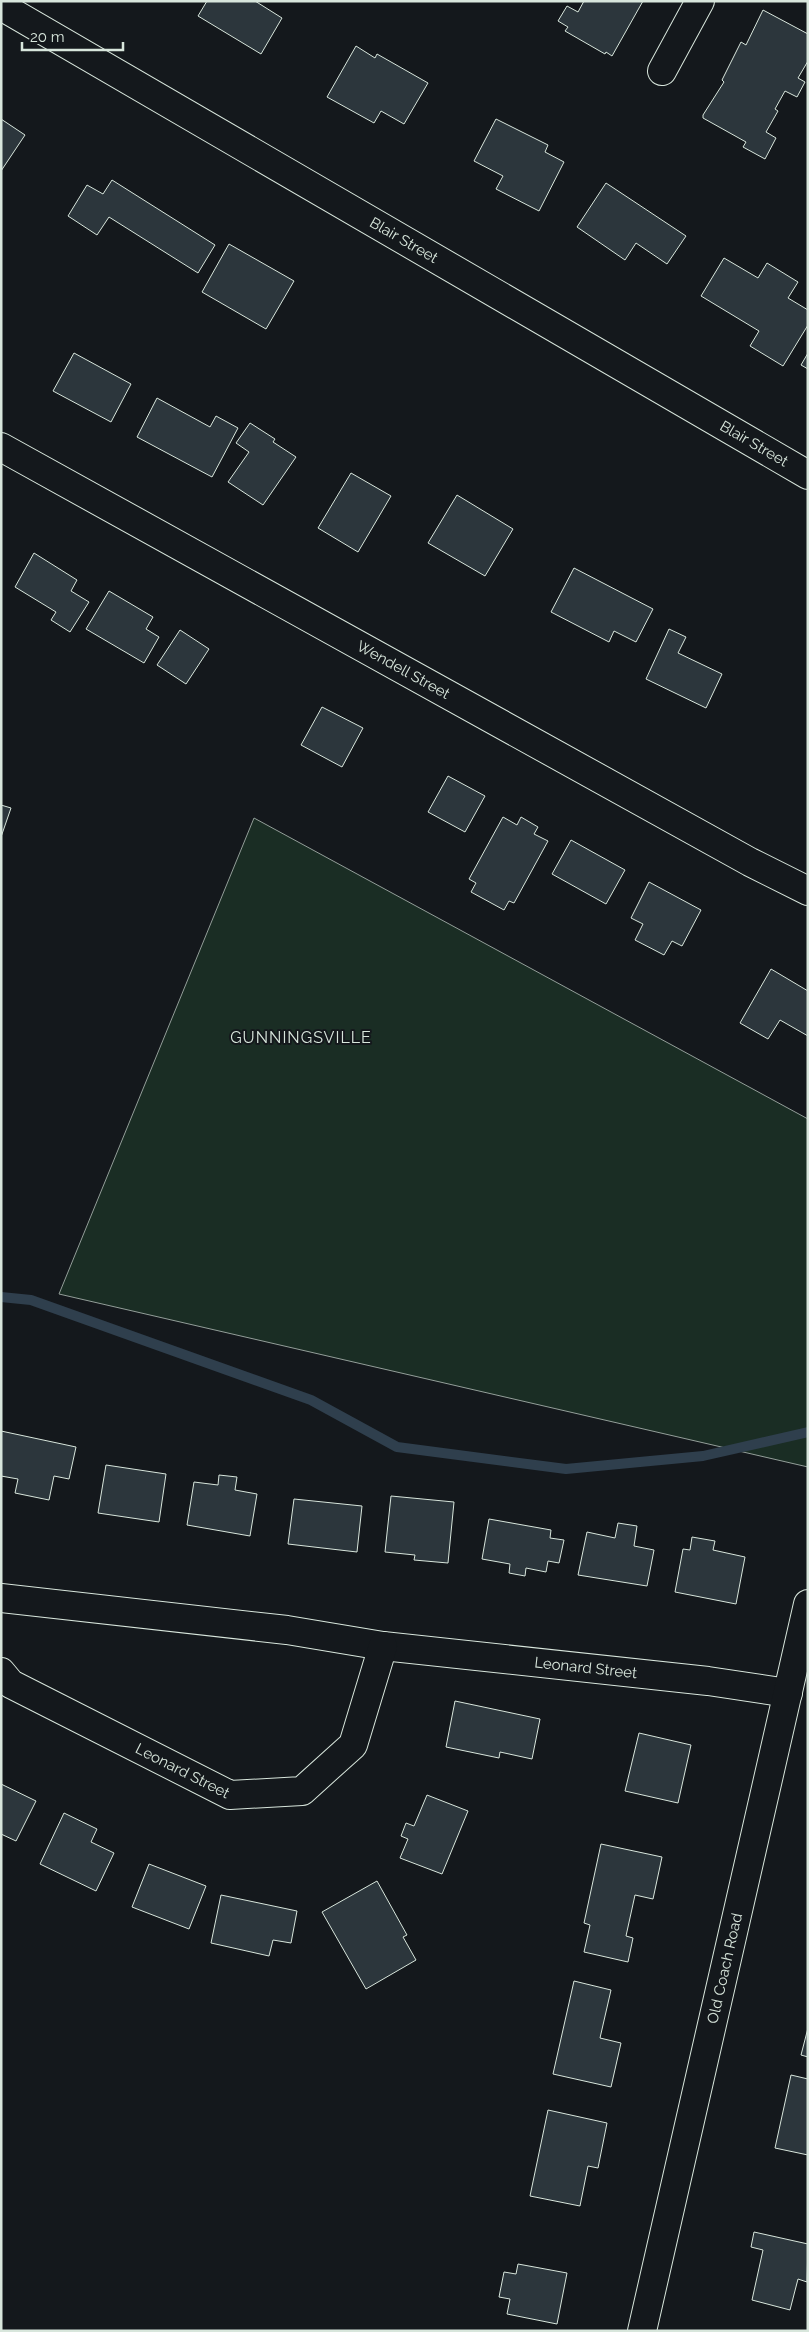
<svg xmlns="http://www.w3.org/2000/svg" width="809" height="2332" font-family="Raleway,sans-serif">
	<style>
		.green { fill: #1a2d24; stroke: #939e99 }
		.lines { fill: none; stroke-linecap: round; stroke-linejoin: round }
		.stream { stroke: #2f3f4d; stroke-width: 10 }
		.building { fill: #2c363c; stroke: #d8e6dc }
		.minor-casing { stroke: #d8e6dc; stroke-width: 30 }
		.minor { stroke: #14181c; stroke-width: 28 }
		.labels { text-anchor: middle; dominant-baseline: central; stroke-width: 4; stroke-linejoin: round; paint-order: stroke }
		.street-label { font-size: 15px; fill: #d8e6dc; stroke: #14181c }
		.neighbourhood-label { font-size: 16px; letter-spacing: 1px; fill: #d8e6dc; stroke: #14181c }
	</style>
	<rect width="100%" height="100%" fill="#14181c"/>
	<path class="green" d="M254,818l554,301v348l-749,-173z"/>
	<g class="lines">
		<path class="stream" d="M1,1297l30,3 280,100 86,47 169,22 137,-13 105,-24"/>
	</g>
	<path class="building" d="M207,1h48l27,17 -21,36 -63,-38z
		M584,1h59l-31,55 -6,-4 -1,2 -40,-23 3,-4 -10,-6 9,-15 11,6z
		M763,10l45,24v27l-10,17 7,4 -8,15 -12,-6 -10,18 3,2 -12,21 10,6 -11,21 -22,-12 3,-5 -43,-24v-3l21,-33 -2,-2 19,-38 5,3z
		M356,46l19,12 2,-4 51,29 -24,41 -23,-13 -7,12 -47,-26z
		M1,119l24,16 -24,36z
		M496,119l52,26 -3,7 19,10 -25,49 -43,-22 7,-13 -29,-15z
		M112,180l103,65 -17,28 -89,-56 -12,18 -29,-19 19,-31 16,9z
		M606,183l80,53 -19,28 -31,-21 -11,17 -48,-33z
		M229,244l65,37 -28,48 -64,-37z
		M724,258l34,20 9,-15 31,19 -10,16 20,12v15l-25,41 -33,-20 9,-15 -58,-35z
		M74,353l57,31 -20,38 -58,-31z
		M808,353v16l-7,-4z
		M157,398l53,29 6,-11 22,12 -26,49 -75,-40z
		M250,423l25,16 -2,3 23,15 -33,48 -35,-23 21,-30 -13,-9z
		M351,473l40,23 -33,56 -40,-24z
		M457,495l56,34 -28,47 -57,-33z
		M34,553l43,27 -6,11 18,11 -19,30 -19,-12 5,-8 -41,-25z
		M574,568l79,41 -17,33 -22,-11 -5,11 -58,-30z
		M109,591l44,26 -7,12 13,8 -15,26 -58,-34z
		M669,629l17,8 -8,16 44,21 -16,34 -60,-29z
		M180,630l29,19 -23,35 -29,-19z
		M322,707l41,21 -21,39 -41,-22z
		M448,776l37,20 -20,36 -37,-20z
		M1,805l10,3 -10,29z
		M503,817l14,8 4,-8 17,10 -4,7 14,7 -34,62 -5,-2 -5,9 -33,-18 5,-9 -7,-4z
		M571,840l54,30 -19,34 -54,-30z
		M649,882l52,28 -19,36 -10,-5 -8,14 -29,-15 8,-16 -12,-6z
		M771,969l37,22v45l-28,-16 -12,19 -28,-16z
		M1,1431l75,16 -7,32 -15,-3 -5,24 -34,-7 3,-14 -17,-3z
		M106,1465l60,9 -7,48 -61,-9z
		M219,1475l18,2 -2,13 22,4 -7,42 -63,-11 7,-43 24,3z
		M391,1496l63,6 -6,61 -34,-3 1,-5 -30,-3z
		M294,1499l68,7 -5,46 -69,-8z
		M489,1519l62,11 -1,8 14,2 -5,23 -11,-2 -2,11 -20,-4 -1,8 -16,-3 1,-9 -28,-5z
		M618,1523l19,3 -3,20 20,4 -7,36 -69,-11 9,-43 28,6z
		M692,1537l23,4 -2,9 32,7 -9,47 -61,-12 8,-43 7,1z
		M455,1701l85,18 -8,40 -32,-7 -1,6 -53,-11z
		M639,1733l52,12 -13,58 -53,-12z
		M1,1784l35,17 -20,40 -15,-7z
		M427,1795l41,16 -26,63 -42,-16 8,-19 -7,-3 5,-13 8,3z
		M64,1813l33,16 -6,13 23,11 -18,38 -56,-27z
		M601,1844l61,13 -9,42 -18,-4 -9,41 7,2 -5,24 -44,-10 6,-27 -6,-2z
		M149,1864l57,22 -17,43 -57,-22z
		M377,1881l30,54 -4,2 13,23 -50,29 -44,-77z
		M221,1895l76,16 -6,32 -18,-3 -4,16 -58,-13z
		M574,1981l37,9 -11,48 21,5 -10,44 -58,-13z
		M808,2028v29l-7,-2z
		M791,2075l17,4v76l-33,-7z
		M548,2110l59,13 -9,45 -10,-2 -8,40 -50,-10z
		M754,2232l54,12 -1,38 -9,-3 -8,31 -38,-10 11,-50 -12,-3z
		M518,2264l49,9 -10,51 -50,-10 3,-15 -11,-2 5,-25 12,2z"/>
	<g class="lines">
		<defs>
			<g id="minor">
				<path id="s1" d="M1,6l807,469"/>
				<path d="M662,71l38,-70"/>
				<path id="s2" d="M1,447l749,415 58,29"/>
				<path id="s3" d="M1,1598l286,32 96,16 325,35 80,12"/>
				<path id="s4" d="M1,1672l10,12 219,111 72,-4 51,-46 30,-99"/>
				<path id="s5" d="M642,2331l166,-727"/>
			</g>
		</defs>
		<use href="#minor" class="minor-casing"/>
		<use href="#minor" class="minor"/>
	</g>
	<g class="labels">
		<g class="street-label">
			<text stroke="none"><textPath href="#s1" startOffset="466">Blair Street</textPath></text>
			<text stroke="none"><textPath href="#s1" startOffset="871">Blair Street</textPath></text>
			<text stroke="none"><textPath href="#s2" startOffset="460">Wendell Street</textPath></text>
			<text stroke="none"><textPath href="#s3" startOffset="589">Leonard Street</textPath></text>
			<text stroke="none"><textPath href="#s4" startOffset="208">Leonard Street</textPath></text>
			<text stroke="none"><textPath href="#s5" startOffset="372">Old Coach Road</textPath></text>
		</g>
		<g class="neighbourhood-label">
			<text x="301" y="1037">GUNNINGSVILLE</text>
		</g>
	</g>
	<rect width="809" height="2332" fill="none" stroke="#d8e6dc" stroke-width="5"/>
	<path d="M22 42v8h101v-8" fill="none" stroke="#d8e6dc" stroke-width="2.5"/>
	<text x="30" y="42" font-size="15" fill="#d8e6dc" stroke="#14181c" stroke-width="4" paint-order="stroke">20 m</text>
</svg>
